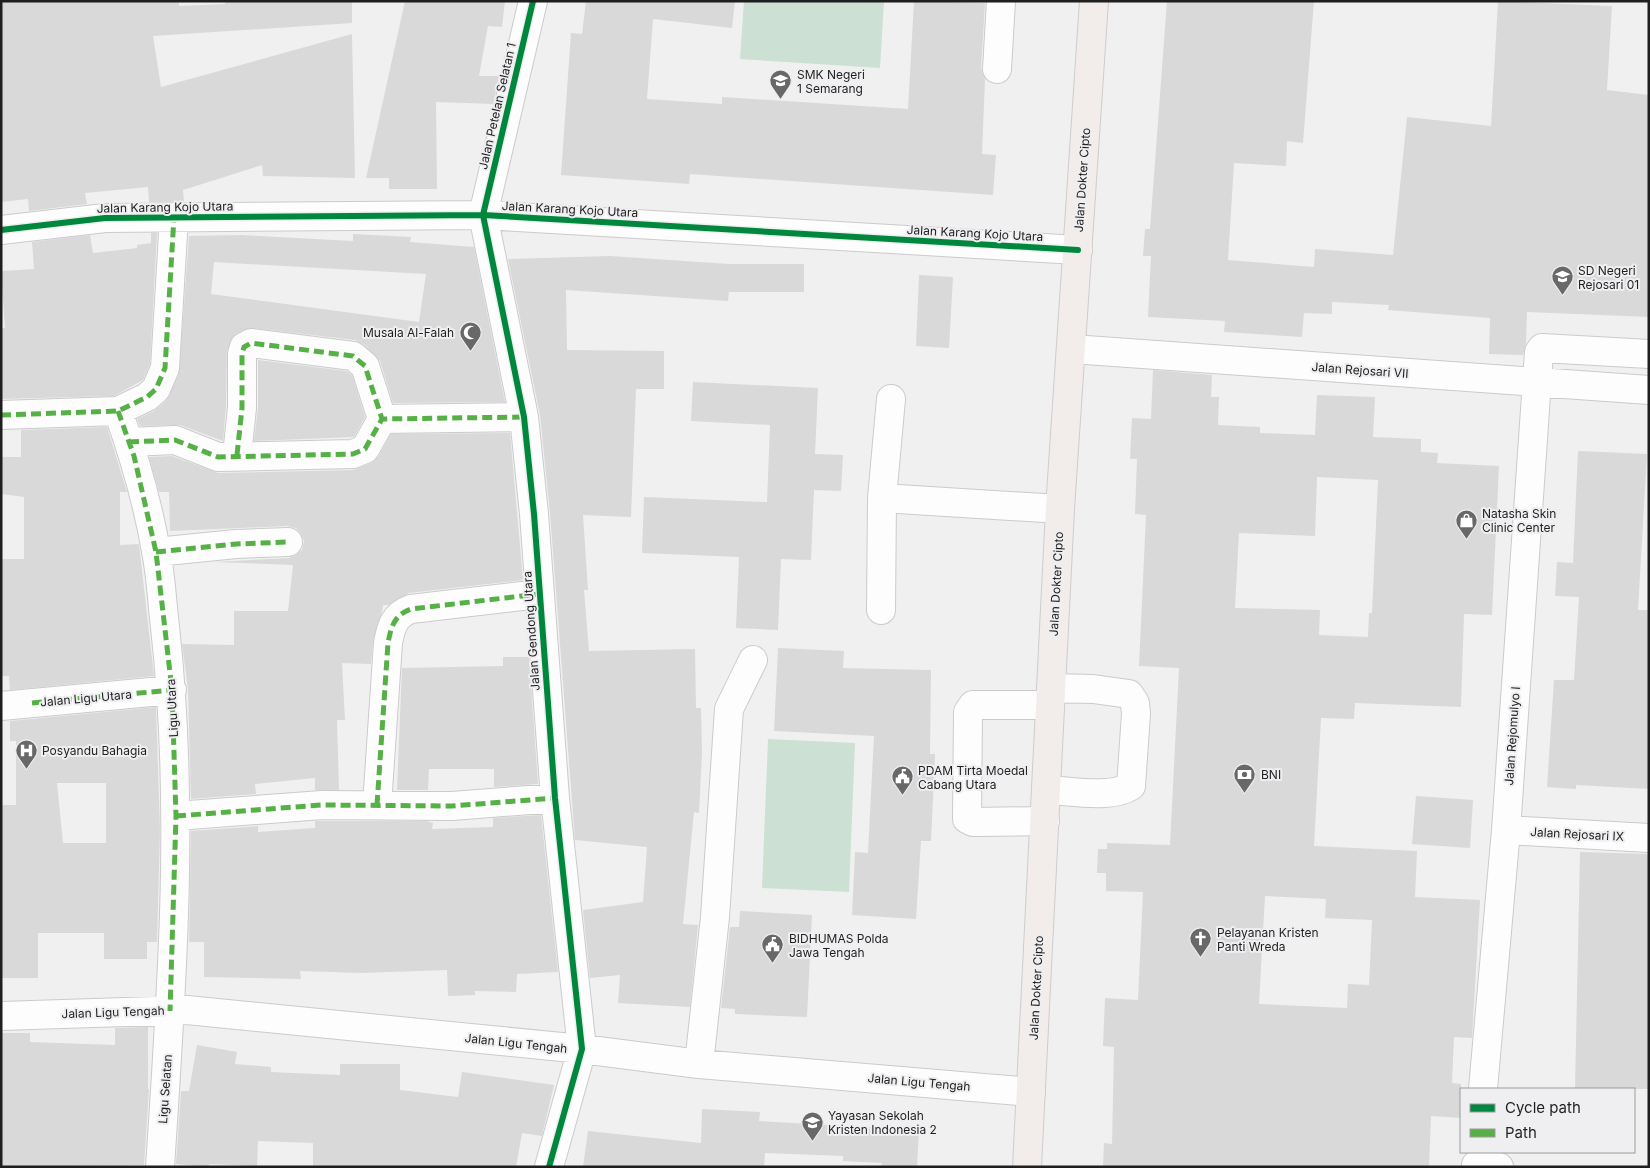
<svg xmlns="http://www.w3.org/2000/svg" width="1650" height="1168" font-family="Inter,sans-serif">
	<style>
		.green { fill: #cde0d4 }
		.building { fill: #d9d9d9; fill-rule: evenodd }
		.lines { fill: none; stroke-linecap: round; stroke-linejoin: round }
		.minor-casing { stroke: #cbcbcb; stroke-width: 30 }
		.highway-casing { stroke: #cdcdcd; stroke-width: 30 }
		.minor { stroke: #fdfdfd; stroke-width: 28 }
		.highway { stroke: #f2ecea; stroke-width: 28 }
		.quiet { stroke: #55b145; stroke-width: 5; stroke-dasharray: 10 5; stroke-linecap: butt }
		.cycleway-casing { stroke: #efeff1; stroke-width: 9 }
		.cycleway { stroke: #00873e; stroke-width: 6 }
		.labels { text-anchor: middle; dominant-baseline: central; stroke-width: 4; stroke-linejoin: round; paint-order: stroke }
		.poi-label { font-size: 12px; fill: #1f1f20; stroke: #efeff1; text-anchor: start }
		.street-label { font-size: 12px; fill: #1f1f20; stroke: #efeff1 }
	</style>
	<rect width="100%" height="100%" fill="#f0f0f0"/>
	<path class="green" d="M744,1h140l-4,67 -140,-9z
		M768,739l87,4 -6,149 -87,-4z"/>
	<path class="building" d="M1,1h178v5l46,-2v-3h127v22l-199,13 8,51 191,-53 3,144 -92,-2 -1,-11 -79,25 1,12h-35l-1,-15 -63,6 2,11 -58,7 -1,-12 -27,3z
		M405,1h100l-3,26 -14,-1 -9,50h20l-6,28 -57,-2 1,87h-48v-11h-23z
		M586,1h149l-3,27 -79,-9 -6,80 75,5v-7l186,12 6,-108 71,2 -4,65 4,11 -3,75 14,1 -3,40 -303,-21 -1,10 -128,-9 10,-142 11,1z
		M1167,1h147l-11,142 -16,-2 -1,25 -52,-3 -6,97 86,7 1,-18 78,6 14,-138 84,9 7,-125 114,5 -5,84 42,5v222l-122,-5 -1,31 -3,12 -34,-1 1,-36 -102,-8 1,-5 -57,-3v12l-28,-1 -2,24 -78,-5 1,-11 -77,-4 3,-61h-8l2,-27h5z
		M151,233h6l-7,131 -7,16 -29,16 -113,3v-71h4l-4,-57 33,-2 -2,-27 58,-7 3,18 44,-5v-3l14,-2z
		M353,234l58,3 -1,5 64,5 31,155 -112,1 -13,-42 -17,-17 -8,-4 -103,-12 -16,6 -9,16 -1,57 -3,34 -43,-16 -40,1 -3,-7 17,-8 12,-10 13,-27 10,-138 53,-1 111,6zM214,262l212,12 -7,48 -208,-28z
		M610,256l119,8h75v28h-75l-1,9 -162,-11 1,60 97,1v38h-28l-5,128 -48,-2 5,75h-4l5,61 106,-2 1,59h5l1,44 -3,61 -5,-1 -11,112 15,1 -8,82 -72,-4 2,-28 -30,3 -7,-68 60,-8 4,-55 -72,-7 -25,-327 -10,-98 -32,-156z
		M919,275l34,2 -4,71 -33,-2z
		M258,360l88,11 6,4 13,42 -11,20 -100,4 4,-33z
		M1153,370l59,5 -1,22h8l-1,28 42,2v6l55,2 2,-40 58,2 -2,40 48,2v13l17,1 -1,10 62,3 -7,149 -28,-1 -3,93 -106,-4 -1,16 -33,-1 -7,128 103,5 -2,46 65,3 -8,138 -18,-1 -2,46 9,1v34l-30,-2 -2,51h-326l1,-24 8,1 2,-97 -11,-1 2,-48 33,2 5,-108 -37,-1v-18h-9l1,-24h9v-6l63,2 9,-177 -40,-2 7,-151 -11,-1 2,-55h-7l2,-41 19,1zM1317,477l61,3 -6,133h-3l-1,24 -49,-2 1,-25 -85,-2 4,-75 76,3zM1265,896l61,3 -1,19 47,2 -3,65 -21,-1 -1,24 -88,-4z
		M693,382l125,6 -3,66 28,1 -2,36 -27,-1 -3,70 -30,-1 -3,71 -42,-2 3,-71 -97,-4 2,-56 123,5 3,-77 -79,-4z
		M107,427l20,65h-7v53l19,-1 15,132 -144,14 -1,-14h-8v-117h23v-62l-23,-3v-37h20v-27z
		M510,433l13,147 -114,13 -21,12h-5l-1,7 -9,28 -2,24 -29,-1 3,57h-8l2,70h-24v-12l-60,6 1,10 -65,5 -3,-110 -6,-45 52,1v-34h54l5,-46 -79,-3 75,-4 7,-3 6,-5 2,-9 -3,-7 -5,-6 -9,-2 -117,5 -1,-39h-10l-10,-35 23,-1 46,17 135,-3 18,-7 7,-6 13,-23z
		M1578,451l69,3 -9,156h11v179l-73,-4v4l-29,-2 7,-107h20l5,-83 -24,-1 2,-34 16,1z
		M778,648l66,3 -1,17 88,2 -1,84h5l-4,87h-10l-5,78 -64,-4 3,-63 13,1 6,-117 -100,-5z
		M503,657h26l9,127 -44,3v-18h-65l-1,21h-31l5,-122 101,-2z
		M156,707l4,123 -3,112h-10v17h-43v-26h-66v45h-37v-173h15v-64h-6v-20zM57,783h49v60h-43z
		M1416,796l57,4 -3,48 -58,-4z
		M541,815l17,157 -41,2 -1,18 -41,-1v4l-27,1 -1,-26 -86,3 -61,-2 1,8 -97,-2v-35h-15l2,-111 67,-5v6l57,-4v-7h112l6,2 -1,6 61,-2v-9z
		M1580,852l69,2v235h-74z
		M740,911l72,4 -5,102 -72,-3v-5l-14,-1 9,-81h9z
		M148,1027v62h1l-5,76 -143,2v-134h29v9l85,3v-17z
		M197,1045l40,7 -2,12 36,3v5l69,3v-11h60v26l58,7 4,-25 92,13 -12,51 -20,-3 -6,34h-203v-24l-55,-2 -1,25 -47,-2 -3,3 -31,-3 5,-73h8z
		M702,1109l58,3 -1,9 160,9 -2,37h-36l1,-4 -39,-2v-5l-78,-3 -1,14h-181l5,-36 113,12z"/>
	<g class="lines">
		<defs>
			<path id="minor" d="M533,1l-50,214 41,202 10,97 21,284 27,251 -33,118
				M997,69l4,-68
				M1,230l104,-12 378,-3 595,35
				M1072,349l577,41
				M118,411c16,45 30,93 38,140 5,25 6,51 9,76 20,180 7,360 -5,540
				M1,415l117,-4 29,-14 9,-8 9,-21 9,-151
				M129,442l46,-2 43,17 135,-3 12,-5 17,-30 142,-2
				M237,455l5,-47v-54l2,-7 7,-4 102,13 12,10 17,53
				M882,498l9,-99
				M156,552l80,-8 52,-2
				M881,610l1,-112 178,11
				M1,706l171,-16
				M1047,790c24,1 64,9 84,-4l5,-72 -1,-11 -6,-9 -36,-5 -42,-1
				M377,805l11,-162c3,-16 6,-28 23,-34l128,-15
				M176,816l146,-11 130,1 103,-8
				M1045,821l-72,1 -6,-3 1,-107 5,-7h77
				M1506,830l143,8
				M1,1016l186,-6 395,39 117,15 332,28
				M699,1064l16,-147 14,-208 24,-49
				M1483,1089l23,-259 33,-478 3,-4 107,6
				M1476,1165l23,2"/>
			<path id="highway" d="M1027,1167l33,-658 34,-508"/>
		</defs>
		<use href="#minor" class="minor-casing"/>
		<use href="#highway" class="highway-casing"/>
		<use href="#minor" class="minor"/>
		<use href="#highway" class="highway"/>
		<path class="quiet" d="M118,411l16,45 22,96 16,138 4,126 -6,195
			M1,415l117,-4 29,-14 9,-8 9,-21 9,-151
			M129,442l46,-2 43,17 135,-3 12,-5 17,-30 142,-2
			M237,455l5,-47v-54l2,-7 7,-4 102,13 12,10 17,53
			M156,552l80,-8 52,-2
			M32,703l140,-13
			M377,805l11,-162c3,-16 6,-28 23,-34l128,-15
			M176,816l146,-11 130,1 103,-8"/>
		<defs>
			<path id="cycleway" d="M533,1l-50,214 41,202 10,97 21,284 27,251 -33,118
				M1,230l104,-12 378,-3 595,35"/>
		</defs>
		<use href="#cycleway" class="cycleway-casing"/>
		<use href="#cycleway" class="cycleway"/>
	</g>
	<defs>
		<symbol id="school-pin" viewBox="-11 -11 22 30"><path d="M0 17L-7.5 6A9.5 9.5 0 1 1 7.5 6Z" fill="#686869" stroke="#efeff1"/><path d="M0-5L7-2L0 1L-7-2ZM-4 1L0 2.5L4 1V4Q0 6-4 4Z" fill="#fff"/></symbol>
		<symbol id="mosque-pin" viewBox="-11 -11 22 30"><path d="M0 17L-7.5 6A9.5 9.5 0 1 1 7.5 6Z" fill="#686869" stroke="#efeff1"/><path d="M3.5-4.9A6 6 0 1 0 3.5 4.9A5 5 0 1 1 3.5-4.9Z" fill="#fff"/></symbol>
		<symbol id="shop-pin" viewBox="-11 -11 22 30"><path d="M0 17L-7.5 6A9.5 9.5 0 1 1 7.5 6Z" fill="#686869" stroke="#efeff1"/><path d="M-5-2.5h2.3a2.7 3.5 0 0 1 5.4 0H5L5.5 6h-11ZM-1.5-2.5h3a1.5 2.3 0 0 0-3 0Z" fill="#fff"/></symbol>
		<symbol id="hospital-pin" viewBox="-11 -11 22 30"><path d="M0 17L-7.5 6A9.5 9.5 0 1 1 7.5 6Z" fill="#686869" stroke="#efeff1"/><path d="M-5-5h3v3.5h4V-5h3V5h-3V1.5h-4V5h-3Z" fill="#fff"/></symbol>
		<symbol id="bank-pin" viewBox="-11 -11 22 30"><path d="M0 17L-7.5 6A9.5 9.5 0 1 1 7.5 6Z" fill="#686869" stroke="#efeff1"/><path d="M-6-4H6V4H-6ZM0-2.3a2.3 2.3 0 1 0 0 4.6a2.3 2.3 0 1 0 0-4.6Z" fill="#fff"/></symbol>
		<symbol id="civic-pin" viewBox="-11 -11 22 30"><path d="M0 17L-7.5 6A9.5 9.5 0 1 1 7.5 6Z" fill="#686869" stroke="#efeff1"/><path d="M-.6-6.5H3V-4.5H.6V-3L4-1V1h2V6H-6V1h2V-1L-.6-3ZM-1.2 2.5V6h2.4V2.5Z" fill="#fff"/></symbol>
		<symbol id="church-pin" viewBox="-11 -11 22 30"><path d="M0 17L-7.5 6A9.5 9.5 0 1 1 7.5 6Z" fill="#686869" stroke="#efeff1"/><path d="M-1.2-6h2.4v3.5h3.3v2.4h-3.3V6h-2.4V-.1h-3.3v-2.4h3.3Z" fill="#fff"/></symbol>
	</defs>
	<g fill-rule="evenodd">
		<use href="#school-pin" x="768" y="68" width="25" height="34"/>
		<use href="#school-pin" x="1550" y="264" width="25" height="34"/>
		<use href="#mosque-pin" x="458" y="320" width="25" height="34"/>
		<use href="#shop-pin" x="1454" y="508" width="25" height="34"/>
		<use href="#hospital-pin" x="14" y="738" width="25" height="34"/>
		<use href="#bank-pin" x="1232" y="762" width="25" height="34"/>
		<use href="#civic-pin" x="890" y="764" width="25" height="34"/>
		<use href="#church-pin" x="1188" y="926" width="25" height="34"/>
		<use href="#civic-pin" x="760" y="932" width="25" height="34"/>
		<use href="#school-pin" x="800" y="1110" width="25" height="34"/>
	</g>
	<g class="labels">
		<g class="poi-label">
			<text x="797" y="74">SMK Negeri<tspan x="797" dy="14">1 Semarang</tspan></text>
			<text x="1578" y="270">SD Negeri<tspan x="1578" dy="14">Rejosari 01</tspan></text>
			<text x="454" y="332" text-anchor="end">Musala Al-Falah</text>
			<text x="1482" y="513">Natasha Skin<tspan x="1482" dy="14">Clinic Center</tspan></text>
			<text x="42" y="750">Posyandu Bahagia</text>
			<text x="918" y="770">PDAM Tirta Moedal<tspan x="918" dy="14">Cabang Utara</tspan></text>
			<text x="1261" y="774">BNI</text>
			<text x="1217" y="932">Pelayanan Kristen<tspan x="1217" dy="14">Panti Wreda</tspan></text>
			<text x="789" y="938">BIDHUMAS Polda<tspan x="789" dy="14">Jawa Tengah</tspan></text>
			<text x="828" y="1115">Yayasan Sekolah<tspan x="828" dy="14">Kristen Indonesia 2</tspan></text>
		</g>
		<g class="street-label">
			<text transform="translate(497 106) rotate(-77)">Jalan Petelan Selatan 1</text>
			<text transform="translate(1082 180) rotate(-86)">Jalan Dokter Cipto</text>
			<text transform="translate(165 207) rotate(-1)">Jalan Karang Kojo Utara</text>
			<text transform="translate(570 209) rotate(3)">Jalan Karang Kojo Utara</text>
			<text transform="translate(975 233) rotate(3)">Jalan Karang Kojo Utara</text>
			<text transform="translate(1360 370) rotate(4)">Jalan Rejosari VII</text>
			<text transform="translate(1056 584) rotate(-87)">Jalan Dokter Cipto</text>
			<text transform="translate(531 631) rotate(-94)">Jalan Gendong Utara</text>
			<text transform="translate(86 698) rotate(-5)">Jalan Ligu Utara</text>
			<text transform="translate(172 708) rotate(-93)">Ligu Utara</text>
			<text transform="translate(1512 736) rotate(-86)">Jalan Rejomulyo I</text>
			<text transform="translate(1577 834) rotate(3)">Jalan Rejosari IX</text>
			<text transform="translate(1036 988) rotate(-87)">Jalan Dokter Cipto</text>
			<text transform="translate(113 1012) rotate(-2)">Jalan Ligu Tengah</text>
			<text transform="translate(516 1043) rotate(6)">Jalan Ligu Tengah</text>
			<text transform="translate(919 1082) rotate(5)">Jalan Ligu Tengah</text>
			<text transform="translate(165 1089) rotate(-86)">Ligu Selatan</text>
		</g>
	</g>
	<rect width="1650" height="1168" fill="none" stroke="#1f1f20" stroke-width="5"/>
	<rect x="1460" y="1088" width="175" height="65" fill="#efeff1" stroke="#9c9c9d"/>
	<rect x="1470" y="1104" width="25" height="8" fill="#00873e" stroke="#9c9c9d"/>
	<text x="1505" y="1113" font-size="15" fill="#1f1f20">Cycle path</text>
	<rect x="1470" y="1129" width="25" height="8" fill="#55b145" stroke="#9c9c9d"/>
	<text x="1505" y="1138" font-size="15" fill="#1f1f20">Path</text>
</svg>
